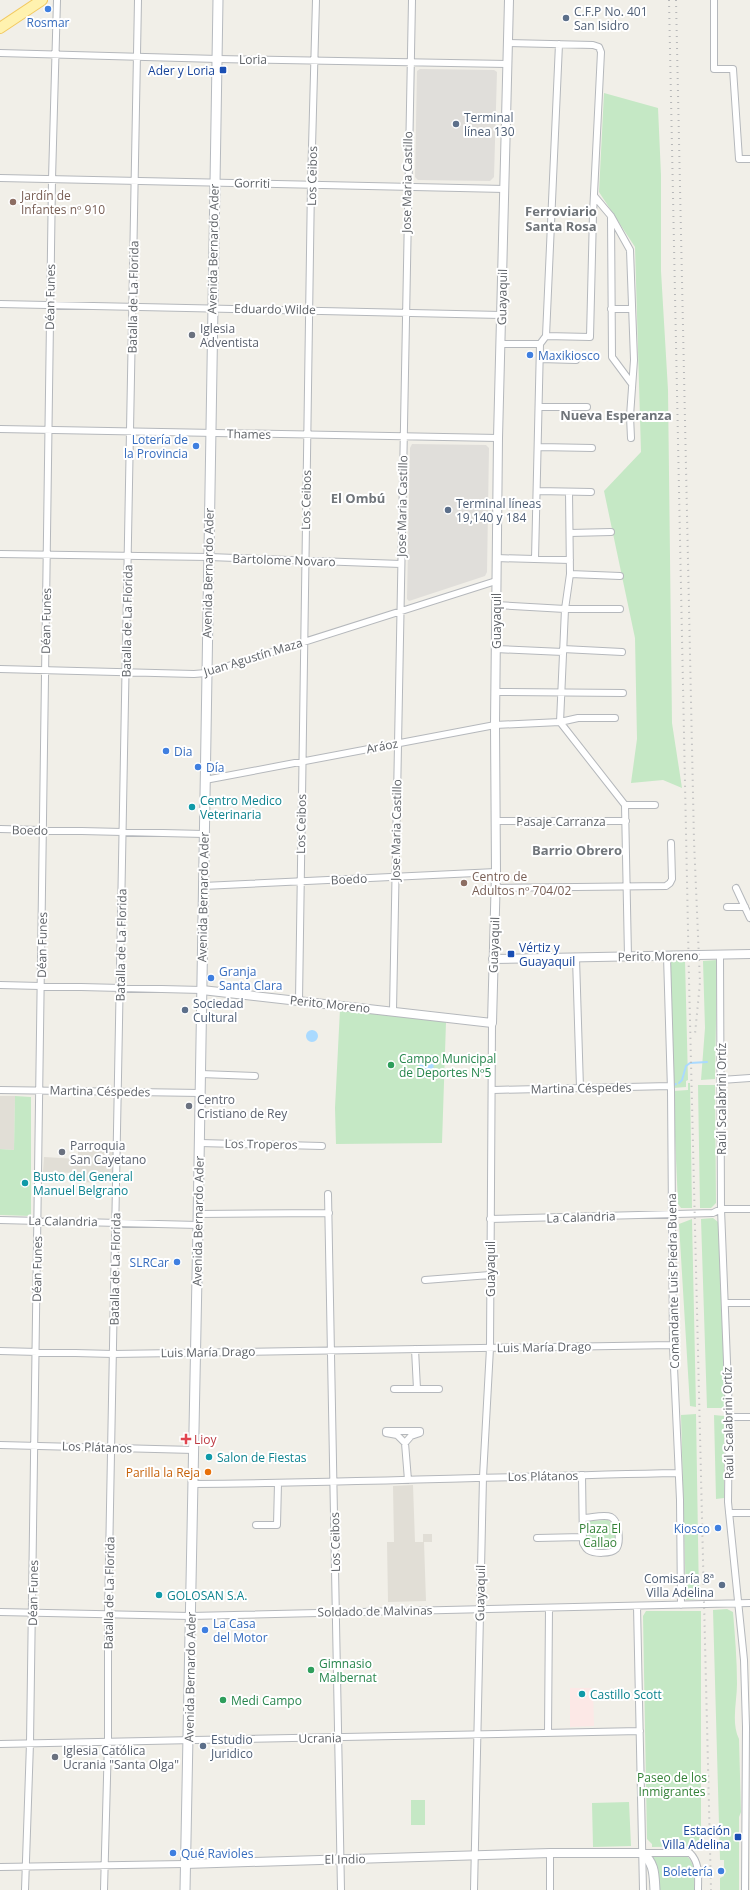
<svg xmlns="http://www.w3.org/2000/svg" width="750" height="1890" font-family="'Open Sans',sans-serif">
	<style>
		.industrial { fill: #e0deda }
		.education { fill: #e1ded6 }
		.medical { fill: #fce8e6 }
		.green { fill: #c5e8c5 }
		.water { fill: #aadaff }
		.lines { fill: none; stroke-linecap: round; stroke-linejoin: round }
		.stream { stroke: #aadaff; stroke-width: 2 }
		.minor-casing { stroke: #b5b8bc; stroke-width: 8 }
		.tertiary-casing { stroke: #b5b8bc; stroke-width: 10 }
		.secondary-casing { stroke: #b6babf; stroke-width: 11 }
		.primary-casing { stroke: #f2c960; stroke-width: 12 }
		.minor { stroke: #fff; stroke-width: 6 }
		.tertiary { stroke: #fff; stroke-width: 8 }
		.secondary { stroke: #fff; stroke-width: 9 }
		.primary { stroke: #fff2af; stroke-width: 10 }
		.rail { stroke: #b6b7b8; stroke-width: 2; stroke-dasharray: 1 5; stroke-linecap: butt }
		.shop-dot { fill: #3f7fe0; stroke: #fff; stroke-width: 1.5 }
		.service-dot { fill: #5c6f8a; stroke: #fff; stroke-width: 1.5 }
		.transit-dot { fill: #1a4fb4; stroke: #fff; stroke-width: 1.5 }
		.education-dot { fill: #8d6e63; stroke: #fff; stroke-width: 1.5 }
		.worship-dot { fill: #6b7280; stroke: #fff; stroke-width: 1.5 }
		.culture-dot { fill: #0f9aa8; stroke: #fff; stroke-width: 1.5 }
		.leisure-dot { fill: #2e9e5b; stroke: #fff; stroke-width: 1.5 }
		.health-dot { fill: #e0444e; stroke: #fff; stroke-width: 1.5 }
		.food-dot { fill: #e8710a; stroke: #fff; stroke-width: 1.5 }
		.labels { text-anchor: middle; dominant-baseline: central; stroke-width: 4; stroke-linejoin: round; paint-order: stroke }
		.service-label { font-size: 12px; fill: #4e5e75; stroke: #fff; text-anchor: start }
		.shop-label { font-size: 12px; fill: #366cbe; stroke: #fff; text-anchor: start }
		.street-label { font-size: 12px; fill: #5f6368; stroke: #fff }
		.transit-label { font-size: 12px; fill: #164399; stroke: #fff; text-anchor: end }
		.education-label { font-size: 12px; fill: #785e54; stroke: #fff; text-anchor: start }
		.worship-label { font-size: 12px; fill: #5b616d; stroke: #fff; text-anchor: start }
		.culture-label { font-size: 12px; fill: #0d838f; stroke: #fff; text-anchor: start }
		.leisure-label { font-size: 12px; fill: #27864d; stroke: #fff; text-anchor: start }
		.health-label { font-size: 12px; fill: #be3a42; stroke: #fff; text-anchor: start }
		.food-label { font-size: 12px; fill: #c56008; stroke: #fff; text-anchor: end }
		.park-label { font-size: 12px; fill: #348238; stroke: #fff }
		.neighbourhood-label { font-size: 13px; font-weight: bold; fill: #70757a; stroke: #fff }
	</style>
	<rect width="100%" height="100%" fill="#f1efe8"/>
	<path class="industrial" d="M420,69l74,1 3,2 -3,105 -4,4 -72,-1 -3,-3 2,-106z
		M412,444l74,1 3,3 -2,124 -2,4 -76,25 -2,-2 3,-151z"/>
	<path class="education" d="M0,1096h15l-1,54 -14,-1z
		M78,1147l35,1 -1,35 -35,-1v-9l-34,-1 1,-15 34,2z
		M413,1485l2,57h8v-8h9v8h-8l2,59 -38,1 -1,-60h7l-1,-56z"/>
	<path class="medical" d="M570,1688h23l1,38 -24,1z"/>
	<path class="green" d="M604,93l54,15 3,67v96l7,119 4,333 10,65 -19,-8 -32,3 6,-44 -2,-101 -31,-147 37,-39 -6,-205 -36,-55z
		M669,960h16l3,120 -2,1v6l-13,1z
		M717,960l-2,119 -14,1 4,-52 -2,-67z
		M340,1009l106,13 -4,121 -106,1 -1,-36z
		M688,1083h2l2,125h-11l-3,-4 -5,-113 15,-1z
		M698,1085h17l1,118 -5,5h-11z
		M15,1096l16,1v119l-31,-1v-66l14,1z
		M713,1218l5,4 8,186h-19l-6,-189z
		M692,1219l4,188 -6,-1 -11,-182z
		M696,1414l3,185 -13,1 -5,-185z
		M714,1415l10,1v82l-8,1z
		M608,1520l7,6v16l-6,7h-17l-6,-11v-17z
		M727,1609l6,3c2,24 4,48 4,72 0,17 -6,39 2,55l2,73 -2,5v73h-19v-12l4,-2v-16h-4l-7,-250z
		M646,1611h55v235l-49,1v-3l-5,-5 -4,-223z
		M411,1800h14v25h-14z
		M629,1802l2,44 -38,1 -1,-44z
		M683,1854c14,7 11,22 11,36h-35l-1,-18 -7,-17z"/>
	<path class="water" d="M306 1036a6 6 0 1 1 12 0a6 6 0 1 1-12 0Z
		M419,1055h15l-1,23h-14z"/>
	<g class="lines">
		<path class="stream" d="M679,1083l3,-3 4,-14 4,-3 17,-1
			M674,1085l2,-1"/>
		<defs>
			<path id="minor" d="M714,0v69h19l6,90h11
				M507,43l86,2 6,2 2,5 -8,162 -3,123 -44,-1
				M0,53l218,6 289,5
				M0,178l505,11
				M595,197l16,19 19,34 4,110 -4,56 1,22
				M611,216l1,141 20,27
				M0,304l501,11
				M611,309h21
				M501,344h39
				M540,359l36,1
				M539,407h48
				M0,429l498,9
				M539,447l53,1
				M537,491l54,1
				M569,492l1,82 -5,35 -5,113 65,83 3,152
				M570,533l41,-1
				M0,554l209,3 192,7
				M496,558l74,2
				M535,559l5,-215 6,-8 13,-292
				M570,574l50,2
				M496,605l69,4h55
				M496,649l67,3
				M563,649l59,3
				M0,669l194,5 12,-1 290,-92
				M495,692l128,1
				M205,780l290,-55 65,-3 18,-4h37
				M625,805h30
				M495,821h131
				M0,829l204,5
				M203,886l293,-14
				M495,888l171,-2 4,-3 2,-4 -1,-36
				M736,888l14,30
				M727,907h18
				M720,955l1,254 8,204 -1,89 16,158 2,67 -1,163
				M667,956l4,134 2,255 7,155 1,105
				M576,958l4,130
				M0,985l202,5
				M299,1001l12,-817 5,-184
				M393,1011l19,-1011
				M201,1074l54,2
				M721,1080l29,-2
				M0,1090l201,3
				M493,1090l177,-4
				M200,1143l122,3
				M328,1194l13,696
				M198,1214l131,-1
				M490,1219l223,-6 8,-4h29
				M0,1220l198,5
				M425,1280l65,-5
				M725,1303h25
				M415,1349l2,40
				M0,1351l113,3 560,-9
				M394,1389h45
				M729,1417h21
				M405,1443l-8,-8 -11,-2v-2h34v2l-9,3 -6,7 3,37
				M0,1445l194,5
				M582,1475l1,68c2,3 2,5 5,7 6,4 23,4 28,-1 5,-6 3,-28 -5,-32 -7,-3 -20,1 -28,1
				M194,1484c161,-1 323,-8 484,-11
				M729,1513h21
				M256,1525h21l1,-42
				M537,1538l46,-1
				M637,1606l6,284
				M0,1612l190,4 560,-13
				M548,1733l1,-125
				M0,1744l640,-13
				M550,1853v37
				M642,1853h48c10,10 8,23 8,37
				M0,1867l185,-3
				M25,1890l5,-147 22,-1564 5,-179
				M104,1890l4,-149v-126l30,-1615
				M474,1890l9,-413 7,-129 2,-325"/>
			<path id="tertiary" d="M493,959l257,-5
				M202,990l290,33 4,-151 -1,-147 3,-287 11,-438
				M185,1864l365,-11h92"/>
			<path id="secondary" d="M642,1853c13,10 12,22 13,37
				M185,1890l13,-665 20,-1225"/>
			<path id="primary" d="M0,28l42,-28"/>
		</defs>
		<use href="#minor" class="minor-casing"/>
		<use href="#tertiary" class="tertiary-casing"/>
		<use href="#secondary" class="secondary-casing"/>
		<use href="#primary" class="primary-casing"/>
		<use href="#minor" class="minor"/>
		<use href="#tertiary" class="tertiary"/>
		<use href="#secondary" class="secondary"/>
		<use href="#primary" class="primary"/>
		<path class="rail" d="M669,0l20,979 22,911
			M676,0l18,841 6,141 -5,52"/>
	</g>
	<g class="shop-dot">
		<circle cx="48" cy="9" r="4"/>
		<circle cx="530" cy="355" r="4"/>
		<circle cx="196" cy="446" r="4"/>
		<circle cx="166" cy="751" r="4"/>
		<circle cx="198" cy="767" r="4"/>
		<circle cx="211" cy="978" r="4"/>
		<circle cx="177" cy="1262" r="4"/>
		<circle cx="718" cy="1528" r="4"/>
		<circle cx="205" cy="1630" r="4"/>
		<circle cx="173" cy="1853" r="4"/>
		<circle cx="721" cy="1871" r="4"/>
	</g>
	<g class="service-dot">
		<circle cx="566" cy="18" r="4"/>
		<circle cx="456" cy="124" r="4"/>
		<circle cx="448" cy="510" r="4"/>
		<circle cx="185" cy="1010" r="4"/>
		<circle cx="722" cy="1585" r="4"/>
		<circle cx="203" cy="1746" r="4"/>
	</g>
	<g class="transit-dot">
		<rect x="219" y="66" width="8" height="8" rx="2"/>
		<rect x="507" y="950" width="8" height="8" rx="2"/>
		<rect x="734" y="1833" width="8" height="8" rx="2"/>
	</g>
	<g class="education-dot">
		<circle cx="13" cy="202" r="4"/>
		<circle cx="464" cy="883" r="4"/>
	</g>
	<g class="worship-dot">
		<circle cx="192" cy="335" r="4"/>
		<circle cx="189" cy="1106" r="4"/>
		<circle cx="62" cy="1152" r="4"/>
		<circle cx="55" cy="1757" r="4"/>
	</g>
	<g class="culture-dot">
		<circle cx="192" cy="807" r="4"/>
		<circle cx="25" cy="1183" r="4"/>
		<circle cx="209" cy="1457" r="4"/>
		<circle cx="159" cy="1595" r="4"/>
		<circle cx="582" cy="1694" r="4"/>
	</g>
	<g class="leisure-dot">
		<circle cx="391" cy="1065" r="4"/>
		<circle cx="311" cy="1670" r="4"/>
		<circle cx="223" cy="1700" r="4"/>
	</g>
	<path class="health-dot" d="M184 1433h4v4h4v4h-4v4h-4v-4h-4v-4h4z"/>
	<circle class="food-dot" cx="208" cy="1472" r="4"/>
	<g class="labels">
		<g class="service-label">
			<text x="574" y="11">C.F.P No. 401<tspan x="574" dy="14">San Isidro</tspan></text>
			<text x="464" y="117">Terminal<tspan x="464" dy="14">línea 130</tspan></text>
			<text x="456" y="503">Terminal líneas<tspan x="456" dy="14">19,140 y 184</tspan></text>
			<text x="193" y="1003">Sociedad<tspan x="193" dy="14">Cultural</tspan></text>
			<text x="714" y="1578" text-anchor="end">Comisaría 8ª<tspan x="714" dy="14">Villa Adelina</tspan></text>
			<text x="211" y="1739">Estudio<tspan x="211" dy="14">Juridico</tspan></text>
		</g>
		<g class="shop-label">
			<text x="48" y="22" text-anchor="middle">Rosmar</text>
			<text x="538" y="355">Maxikiosco</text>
			<text x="188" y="439" text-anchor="end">Lotería de<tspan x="188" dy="14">la Provincia</tspan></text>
			<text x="174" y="751">Dia</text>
			<text x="206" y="767">Día</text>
			<text x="219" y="971">Granja<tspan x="219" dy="14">Santa Clara</tspan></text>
			<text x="169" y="1262" text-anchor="end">SLRCar</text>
			<text x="710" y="1528" text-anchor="end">Kiosco</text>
			<text x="213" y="1623">La Casa<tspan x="213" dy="14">del Motor</tspan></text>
			<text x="181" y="1853">Qué Ravioles</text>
			<text x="713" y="1871" text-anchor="end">Boletería</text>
		</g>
		<g class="street-label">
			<text x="253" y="59">Loria</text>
			<text transform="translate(312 176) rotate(-89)">Los Ceibos</text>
			<text transform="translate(407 182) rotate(-89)">Jose Maria Castillo</text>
			<text transform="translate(252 183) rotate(1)">Gorriti</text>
			<text transform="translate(213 249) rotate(-89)">Avenida Bernardo Ader</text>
			<text transform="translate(50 297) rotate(-89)">Déan Funes</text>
			<text transform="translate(133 297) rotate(-89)">Batalla de La Florida</text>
			<text transform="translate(502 297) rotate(-89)">Guayaquil</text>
			<text transform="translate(275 309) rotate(1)">Eduardo Wilde</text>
			<text transform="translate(249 434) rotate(1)">Thames</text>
			<text transform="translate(306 500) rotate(-89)">Los Ceibos</text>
			<text transform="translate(402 506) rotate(-89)">Jose Maria Castillo</text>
			<text transform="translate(284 560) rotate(2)">Bartolome Novaro</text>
			<text transform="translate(208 573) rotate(-89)">Avenida Bernardo Ader</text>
			<text transform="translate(46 621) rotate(-89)">Déan Funes</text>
			<text transform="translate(127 621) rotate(-89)">Batalla de La Florida</text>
			<text transform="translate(496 621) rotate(-90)">Guayaquil</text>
			<text transform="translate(253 657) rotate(-17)">Juan Agustín Maza</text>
			<text transform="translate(382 746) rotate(-11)">Aráoz</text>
			<text x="561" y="821">Pasaje Carranza</text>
			<text transform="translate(301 824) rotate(-89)">Los Ceibos</text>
			<text transform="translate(30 830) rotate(1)">Boedo</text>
			<text transform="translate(396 830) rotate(-89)">Jose Maria Castillo</text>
			<text transform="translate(349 879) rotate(-3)">Boedo</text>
			<text transform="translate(203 897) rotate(-89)">Avenida Bernardo Ader</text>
			<text transform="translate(42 945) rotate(-89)">Déan Funes</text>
			<text transform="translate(121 945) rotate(-89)">Batalla de La Florida</text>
			<text transform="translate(494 945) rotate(-88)">Guayaquil</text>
			<text transform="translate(658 956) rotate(-1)">Perito Moreno</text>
			<text transform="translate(330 1004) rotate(6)">Perito Moreno</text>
			<text transform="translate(581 1088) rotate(-1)">Martina Céspedes</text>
			<text transform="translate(100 1091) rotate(1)">Martina Céspedes</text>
			<text transform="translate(721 1099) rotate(-90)">Raúl Scalabrini Ortíz</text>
			<text transform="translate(261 1144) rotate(1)">Los Troperos</text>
			<text transform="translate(581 1217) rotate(-2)">La Calandria</text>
			<text transform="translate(63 1221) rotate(1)">La Calandria</text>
			<text transform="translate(198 1221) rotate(-89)">Avenida Bernardo Ader</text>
			<text transform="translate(37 1269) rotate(-89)">Déan Funes</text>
			<text transform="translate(115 1269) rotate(-89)">Batalla de La Florida</text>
			<text transform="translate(490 1269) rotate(-90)">Guayaquil</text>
			<text transform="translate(673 1281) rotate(-91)">Comandante Luis Piedra Buena</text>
			<text transform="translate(544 1347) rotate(-1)">Luis María Drago</text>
			<text transform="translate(208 1352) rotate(-1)">Luis María Drago</text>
			<text transform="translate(728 1423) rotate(-91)">Raúl Scalabrini Ortíz</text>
			<text transform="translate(97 1447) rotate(2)">Los Plátanos</text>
			<text transform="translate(543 1476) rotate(-1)">Los Plátanos</text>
			<text transform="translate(335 1542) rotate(-91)">Los Ceibos</text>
			<text transform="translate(33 1593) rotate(-89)">Déan Funes</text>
			<text transform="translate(109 1593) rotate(-89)">Batalla de La Florida</text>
			<text transform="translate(480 1593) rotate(-89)">Guayaquil</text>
			<text transform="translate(375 1611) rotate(-1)">Soldado de Malvinas</text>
			<text transform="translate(190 1677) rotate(-89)">Avenida Bernardo Ader</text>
			<text transform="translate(320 1738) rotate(-1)">Ucrania</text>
			<text transform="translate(345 1859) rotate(-1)">El Indio</text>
		</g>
		<g class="transit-label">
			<text x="215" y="70">Ader y Loria</text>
			<text x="519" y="947" text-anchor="start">Vértiz y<tspan x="519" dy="14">Guayaquil</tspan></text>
			<text x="730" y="1830">Estación<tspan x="730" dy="14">Villa Adelina</tspan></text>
		</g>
		<g class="education-label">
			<text x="21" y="195">Jardín de<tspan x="21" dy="14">Infantes nº 910</tspan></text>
			<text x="472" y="876">Centro de<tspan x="472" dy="14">Adultos nº 704/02</tspan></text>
		</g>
		<g class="worship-label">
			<text x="200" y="328">Iglesia<tspan x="200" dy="14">Adventista</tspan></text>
			<text x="197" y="1099">Centro<tspan x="197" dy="14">Cristiano de Rey</tspan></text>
			<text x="70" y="1145">Parroquia<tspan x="70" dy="14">San Cayetano</tspan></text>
			<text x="63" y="1750">Iglesia Católica<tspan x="63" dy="14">Ucrania "Santa Olga"</tspan></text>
		</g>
		<g class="culture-label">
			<text x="200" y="800">Centro Medico<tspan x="200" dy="14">Veterinaria</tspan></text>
			<text x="33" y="1176">Busto del General<tspan x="33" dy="14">Manuel Belgrano</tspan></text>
			<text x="217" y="1457">Salon de Fiestas</text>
			<text x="167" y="1595">GOLOSAN S.A.</text>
			<text x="590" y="1694">Castillo Scott</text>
		</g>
		<g class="leisure-label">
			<text x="399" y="1058">Campo Municipal<tspan x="399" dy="14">de Deportes Nº5</tspan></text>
			<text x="319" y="1663">Gimnasio<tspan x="319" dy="14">Malbernat</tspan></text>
			<text x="231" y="1700">Medi Campo</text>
		</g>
		<g class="health-label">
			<text x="194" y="1439">Lioy</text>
		</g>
		<g class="food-label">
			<text x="200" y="1472">Parilla la Reja</text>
		</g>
		<g class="park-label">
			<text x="600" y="1528">Plaza El<tspan x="600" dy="14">Callao</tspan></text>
			<text x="672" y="1777">Paseo de los<tspan x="672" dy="14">Inmigrantes</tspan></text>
		</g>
		<g class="neighbourhood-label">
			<text x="561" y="211">Ferroviario<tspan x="561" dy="15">Santa Rosa</tspan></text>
			<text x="616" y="415">Nueva Esperanza</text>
			<text x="358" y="498">El Ombú</text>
			<text x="577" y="850">Barrio Obrero</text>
		</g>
	</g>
</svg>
